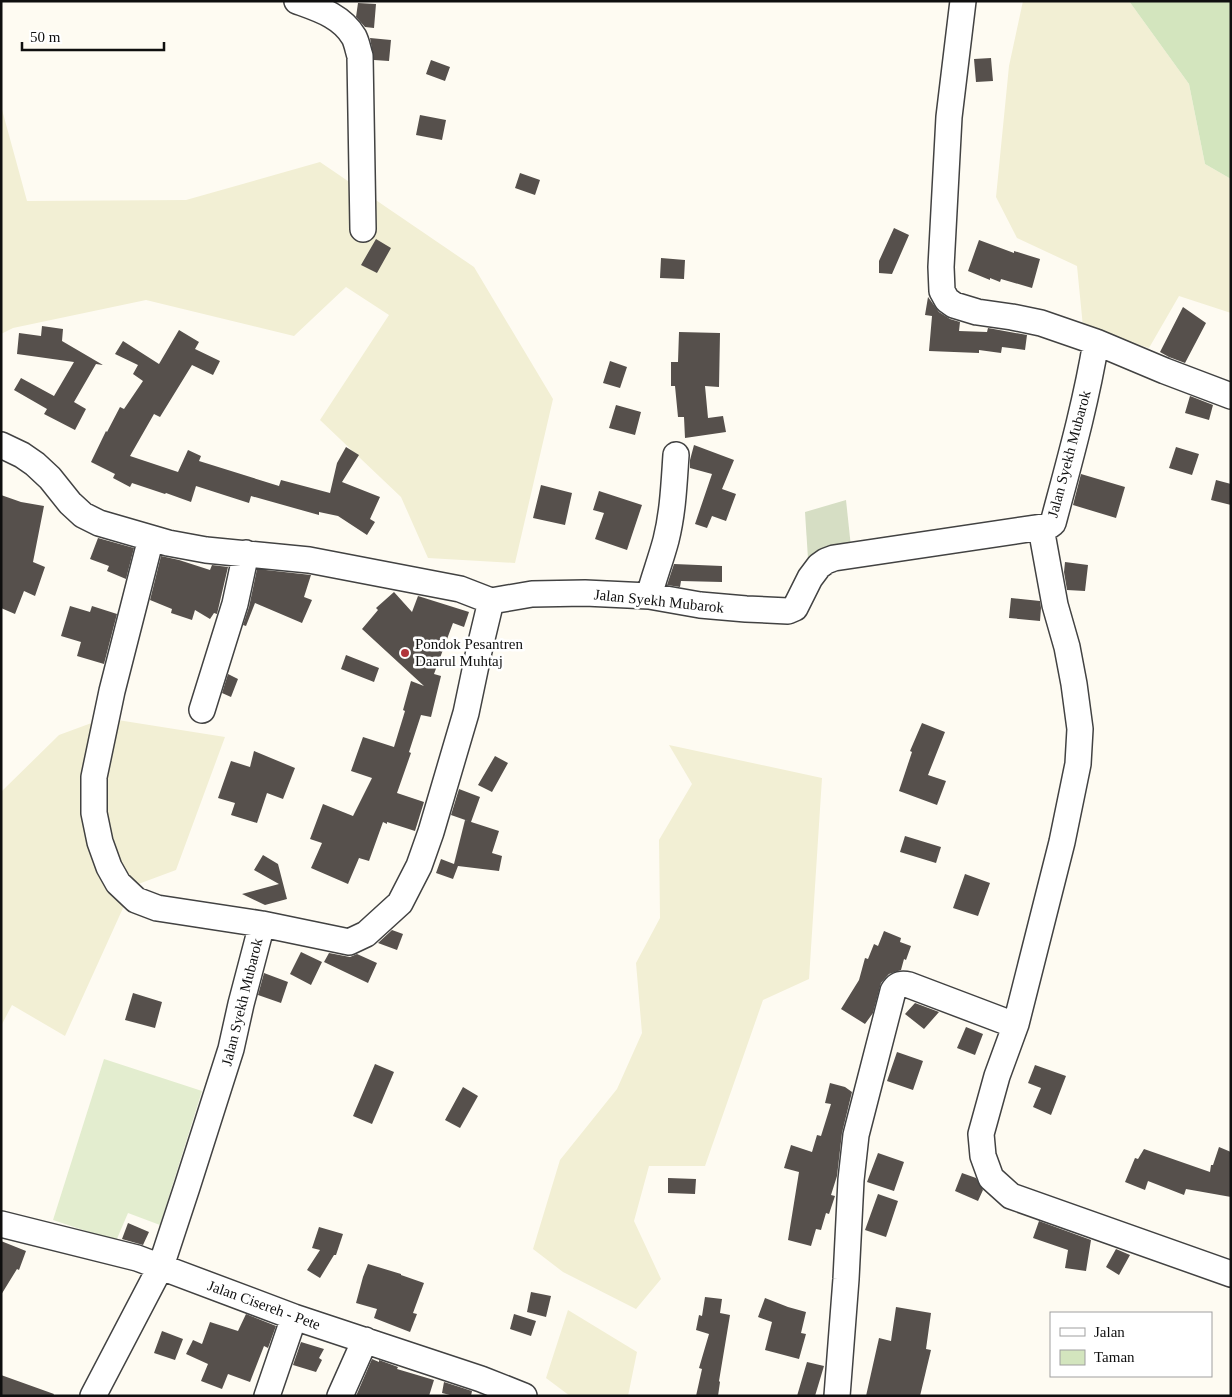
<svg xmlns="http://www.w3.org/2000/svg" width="1232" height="1397" font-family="'Times New Roman',serif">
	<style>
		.farmland { fill: #f2efd4 }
		.green { fill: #d3e5be }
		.cemetery { fill: #d6dec4 }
		.pitch { fill: #e3edcf }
		.building { fill: #56504c }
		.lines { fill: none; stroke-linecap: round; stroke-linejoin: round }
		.minor-casing { stroke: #424242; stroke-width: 28 }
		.minor { stroke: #fff; stroke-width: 25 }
		.poi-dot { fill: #b1353c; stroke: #fff; stroke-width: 2 }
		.labels { text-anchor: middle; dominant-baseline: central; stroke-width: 5; stroke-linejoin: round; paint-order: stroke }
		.street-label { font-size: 15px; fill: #0f0f0f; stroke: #fff }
		.poi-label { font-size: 15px; fill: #0f0f0f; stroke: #fff; text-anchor: start }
	</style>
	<rect width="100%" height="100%" fill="#fefbf2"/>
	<path class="farmland" d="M1023,1h106l60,83 16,80 26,15v134l-52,-17 -30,52 -66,-21 -6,-61 -60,-28 -21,-41 13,-131z
		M1,106l26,95 159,-1 134,-38 154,105 79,132 -38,164 -87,-5 -27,-61 -81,-77 69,-105 -43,-28 -52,49 -148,-36 -133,28 -12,6z
		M105,718l120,19 -49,133 -43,16 -68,150 -53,-31 -11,21v-234l58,-57z
		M669,745l153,33 -13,201 -46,21 -58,166h-56l-15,55 27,58 -25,30 -73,-37 -30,-23 27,-89 57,-71 25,-56 -6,-70 24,-45 -1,-78 33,-56z
		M568,1310l69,42 -9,44h-58l-24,-18z"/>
	<path class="green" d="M1129,1h102v178l-26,-15 -16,-80z"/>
	<path class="cemetery" d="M846,500l5,47 -43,12 -3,-47z"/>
	<path class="pitch" d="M104,1059l98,32 -42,134 -32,-12 -12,28 -63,-21z"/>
	<path class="building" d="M358,3l18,1 -2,24 -9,-1 -9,-10z
		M370,38l21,2 -2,21 -15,-1z
		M991,58l2,23 -17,1 -2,-23z
		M431,60l19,7 -5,14 -19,-7z
		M420,115l26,5 -4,20 -26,-5z
		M520,173l20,7 -5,15 -20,-7z
		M894,228l15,7 -17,39 -13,-1v-12z
		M376,239l15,9 -14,25 -16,-8z
		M979,240l35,13v-2l26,8 -8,29 -31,-9 -1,3 -10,-4v2l-22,-9z
		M661,258l24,2 -1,19 -24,-1z
		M928,297l11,15 11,7 10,3 -1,9 28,1 1,-4 39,7 -2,15 -23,-3 -1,6 -22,-3v3l-50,-2 3,-35 -7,-1z
		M1183,307l23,16 -21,40 -16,-6 -9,-5z
		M42,326l21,3 -1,12 41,24 -7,-1 -22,38 12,7 -11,21 -31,-16 3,-5 -33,-19 7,-12 33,18 20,-34 -57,-8 2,-21 22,3z
		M179,330l20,12 -4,7 25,12 -7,14 -21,-10 -32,52 -6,-3 -24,42 48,16 10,-22 13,6 -2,5 80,25 2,-6 49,13 7,-30 9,-16 13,8 -17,27 38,15 -10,22 5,3 -8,13 -29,-19 -19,-4v3l-68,-19 -2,7 -53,-17 -5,16 -25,-9 -1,1 -33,-11 -2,4 -17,-9 2,-4 -24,-12 15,-31 1,1 13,-25 4,2 19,-28 -10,-7 5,-9 -23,-11 8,-13 36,23z
		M679,332l41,1 -1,54 -14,-1 3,32 15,-2 3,16 -41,6 -1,-21h-6l-3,-31h-4v-24h7z
		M610,361l17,6 -7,21 -17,-5z
		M1190,396l23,9 -4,15 -24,-7z
		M616,405l25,7 -6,23 -26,-7z
		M694,445l40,15 -12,29 14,5 -10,27 -14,-5 -5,12 -12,-4 17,-50 -22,-6v-8z
		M1176,447l23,7 -7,21 -23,-7z
		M1081,474l44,13 -9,31 -43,-13z
		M1216,480l15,4v21l-20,-5z
		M541,485l31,8 -7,32 -32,-7z
		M599,491l43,14 -15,45 -32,-11 9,-26 -11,-3z
		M1,495l20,7 23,4 -11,56 12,5 -10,29 -11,-5 -9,23 -14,-6z
		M98,538l36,10 -8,31 -19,-8 2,-5 -19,-7z
		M161,556l18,4 31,10 2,-5 16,2 -11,47 -3,-1 -4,6 -15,-9 -3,10 -21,-7 1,-4 -22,-9z
		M1065,562l23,3 -3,26 -18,-1 -3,-18z
		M674,564l48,2v16l-41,-1 -1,6 -13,-2z
		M257,569l54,6 -7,22 8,3 -10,23 -47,-20 -9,23 -3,-1 6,-18z
		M394,592l18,20 6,-16 51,16 -5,15 -11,-4 -19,51 7,2 -10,41 -10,-2 -12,37 2,1 -14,40 27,9 -9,29 -28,-9v2l-4,-2 -14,39 -10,-3 -11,26 -37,-16 11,-25 -12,-4 13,-35 30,12 19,-38 -21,-7 12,-34 31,10 11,-36 -2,-1 8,-29 13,5 -62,-57 16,-19 -2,-2z
		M1011,598l29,3 1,7 -1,13 -31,-3z
		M70,606l20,6 2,-6 25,8 -13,50 -27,-8 4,-14 -20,-6z
		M346,655l33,13 -5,14 -33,-13z
		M228,674l10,5 -7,18 -9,-4z
		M922,723l23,9 -17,43 18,6 -9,24 -38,-14 13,-39 -2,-1z
		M254,751l41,17 -12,31 -16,-6 -10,30 -26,-8 4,-12 -17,-5 13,-37 19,6z
		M495,756l13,7 -16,29 -14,-7z
		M459,789l21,8 -9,25 -20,-7z
		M465,820l34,11 -7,22 10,3 -3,15 -41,-5 -5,13 -17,-6 5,-14 13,5z
		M905,836l36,11 -5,16 -36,-11z
		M263,855l15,9 9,35 -22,6 -23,-11 37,-10 -25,-14z
		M965,874l25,9 -12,33 -25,-8z
		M392,930l11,4 -6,16 -19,-7z
		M884,931l17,7 -1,4 11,4 -5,14 -2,-1 -3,11 -12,4 -8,9 -8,30 -8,11 -24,-15 18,-29 6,-22 3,1 6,-15 4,2z
		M301,952l21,10 -11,23 -21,-11z
		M329,953l21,4 7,-3 20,9 -9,20 -44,-21z
		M264,973l24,9 -7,21 -23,-8z
		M133,993l29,9 -7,26 -30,-8z
		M915,1003l24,9 -15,17 -19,-15z
		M966,1027l17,7 -8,21 -18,-7z
		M897,1052l26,9 -10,29 -26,-9z
		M375,1064l19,8 -22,52 -19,-8z
		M1035,1065l31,11 -15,39 -18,-8 8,-19 -13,-5z
		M830,1083l15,4 7,5 -10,41 -5,43 -6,19 4,1 -6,18 -3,-1 -5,17 -5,-1 -5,17 -23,-6 11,-68 -15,-4 7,-23 21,7 5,-17 4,1 10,-32 -6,-1z
		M463,1087l15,9 -18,32 -15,-8z
		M1219,1147l12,5v45l-45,-8 -2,6 -36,-14 -3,9 -20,-8 10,-24 3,1 6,-10 66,23 1,-7h2z
		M878,1153l26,9 -10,29 -27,-9z
		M962,1173l14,5 7,12 -5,11 -23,-10z
		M668,1178l28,1 -1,15 -27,-1z
		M878,1194l20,7 -12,36 -21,-7z
		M1039,1221l52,19 -5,31 -21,-3 3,-18 -35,-12z
		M128,1223l21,9 -6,13 -21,-6z
		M319,1227l24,7 -7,21h-2l-14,23 -13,-8 13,-20 -8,-2z
		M1,1241l25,10 -7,19 -2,-1 -16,26z
		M1116,1249l14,6 -11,20 -13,-8z
		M368,1264l33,10v1l23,8 -11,30 4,1 -7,18 -36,-14 3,-9 -21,-6 7,-26z
		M531,1292l20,4 -5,21 -19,-5z
		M705,1297l17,2 -2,14 10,2 -11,66 1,1 -2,14h-22l6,-27 -3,-1 10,-34 -13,-4 3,-15 3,1z
		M765,1298l23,9 18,5 -5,21 5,1 -7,25 -34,-9 7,-28 -14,-5z
		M896,1307l35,6 -5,36 5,1 -11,46h-54l13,-58 12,3z
		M246,1314l30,12 -8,22 -4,-2 -14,36 -22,-8 -6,15 -21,-8 7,-17 -22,-10 7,-14 9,4 8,-22 28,9z
		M514,1314l22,7 -5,15 -21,-7z
		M162,1331l21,8 -8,21 -21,-7z
		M301,1342l23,7 -5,9 3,2 -6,12 -23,-7z
		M372,1359l7,3v-2l19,7 -1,2 37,11 -5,16h-73z
		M807,1362l17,4 -9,30h-18z
		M1,1375l53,19 -1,2h-52z
		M444,1382l28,9 -1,5h-17l-12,-3z"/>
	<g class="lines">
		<defs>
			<path id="minor" d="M297,1c22,8 45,15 57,36 3,6 4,13 6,19l3,173
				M963,1l-14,116 -8,150 1,24 5,9 7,5 23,7 35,5 29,6 55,19 69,29 66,25
				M1,445l21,10 13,9 15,14 20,25 13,12 16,8 69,20 38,7 103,10 151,29 31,12
				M151,538l-39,153 -18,86v36l6,29 9,25 9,16 18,17 21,8 105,16
				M649,596c5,-19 12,-37 17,-56 7,-28 8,-56 10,-85
				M491,601l41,-7 53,-1 64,3 51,9 46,4 42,2 7,-3 15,-30 9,-12 7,-5 8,-3 215,-32 4,-3c16,-60 33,-120 43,-181
				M202,710l33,-106 11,-51
				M1016,1024l46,-182 16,-78 2,-35 -6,-45 -7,-37 -12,-42 -14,-77
				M1,1224l136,34 157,59 187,62 43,17
				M93,1396l68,-130 26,-79 44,-138 10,-45 21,-80 87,18 17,-8 34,-31 19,-37 12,-34 35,-119 13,-62 12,-50
				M267,1396l27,-79
				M340,1396l25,-56
				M837,1396l9,-117 5,-99 5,-45 37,-144c4,-7 8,-8 16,-6l95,36 12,3 -19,52 -16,58 2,22 8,22 20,18 220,78"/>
		</defs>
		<use href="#minor" class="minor-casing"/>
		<use href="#minor" class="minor"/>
	</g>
	<circle class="poi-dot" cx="405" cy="653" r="5"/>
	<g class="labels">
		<g class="street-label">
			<text transform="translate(1069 454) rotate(-75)">Jalan Syekh Mubarok</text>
			<text transform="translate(659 601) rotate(6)">Jalan Syekh Mubarok</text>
			<text transform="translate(242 1002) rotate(-76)">Jalan Syekh Mubarok</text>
			<text transform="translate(264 1305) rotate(20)">Jalan Cisereh - Pete</text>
		</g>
		<g class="poi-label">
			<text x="415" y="644">Pondok Pesantren<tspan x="415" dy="17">Daarul Muhtaj</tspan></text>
		</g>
	</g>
	<rect width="1232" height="1397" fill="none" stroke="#0f0f0f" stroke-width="5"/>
	<rect x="1050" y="1312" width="162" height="65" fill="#ffffff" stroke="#9f9f9f"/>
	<rect x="1060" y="1328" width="25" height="8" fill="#ffffff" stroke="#9f9f9f"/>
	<text x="1094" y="1337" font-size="15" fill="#0f0f0f">Jalan</text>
	<rect x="1060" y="1350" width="25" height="15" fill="#d3e5be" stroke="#9f9f9f"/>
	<text x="1094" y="1362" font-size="15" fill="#0f0f0f">Taman</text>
	<path d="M22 42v8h142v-8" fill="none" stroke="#0f0f0f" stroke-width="2.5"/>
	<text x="30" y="42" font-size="15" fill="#0f0f0f" stroke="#ffffff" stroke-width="4" paint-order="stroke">50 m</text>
</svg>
